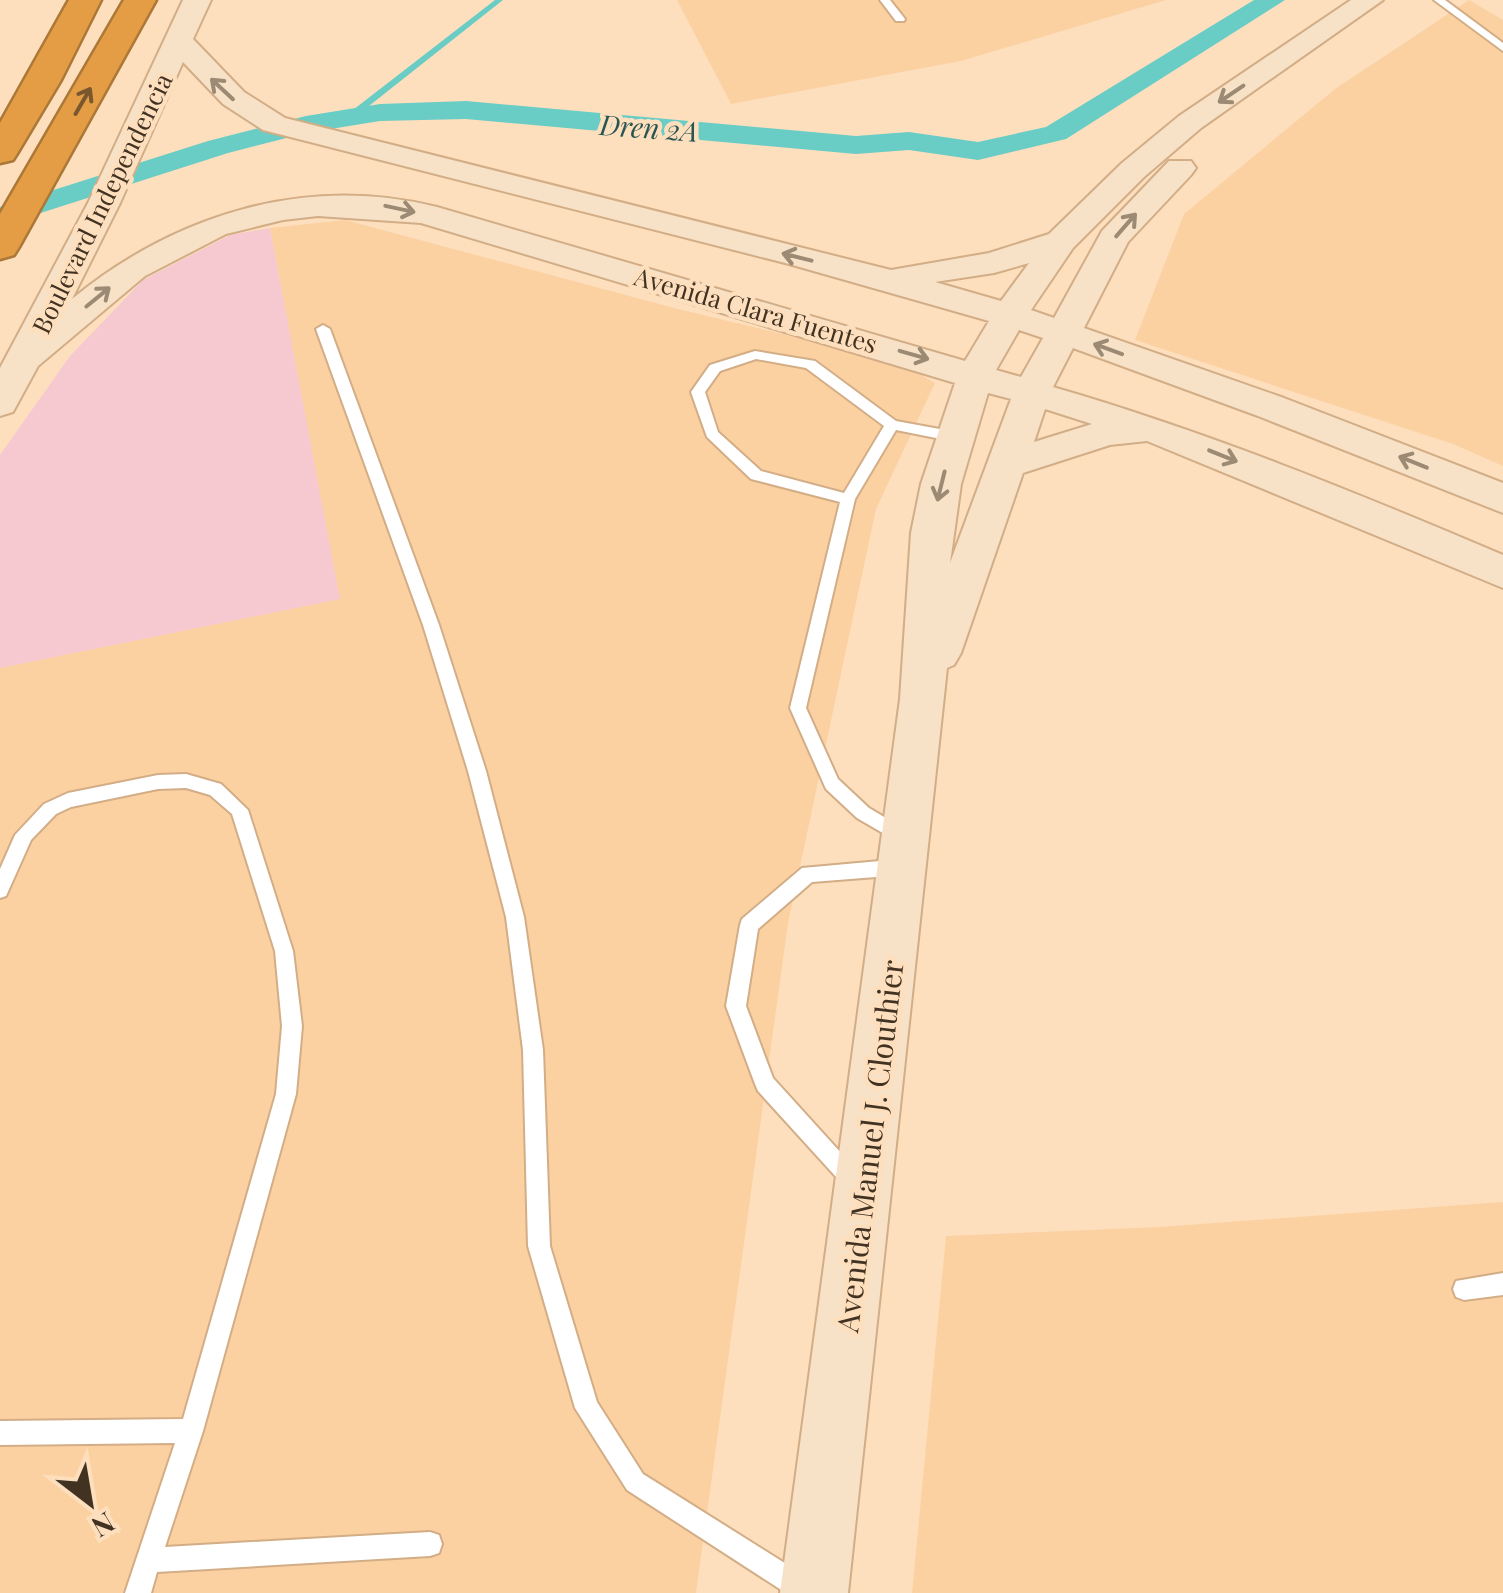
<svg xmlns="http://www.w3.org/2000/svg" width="1503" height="1593" font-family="'Playfair Display',serif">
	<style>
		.built { fill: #fcd1a2 }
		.green { fill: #f6c8cf }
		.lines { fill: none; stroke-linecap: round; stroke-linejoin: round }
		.stream { fill: #69cdc5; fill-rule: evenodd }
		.canal { fill: #69cdc5; fill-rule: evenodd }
		.lane-casing { stroke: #d2ad86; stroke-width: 4 }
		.secondary-casing { stroke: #d2ad86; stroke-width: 4 }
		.highway-casing { stroke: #ab7838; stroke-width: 5 }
		.lane { fill: #fff; fill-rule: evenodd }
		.secondary { fill: #f7e2c7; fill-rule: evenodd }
		.highway { fill: #e49d44; fill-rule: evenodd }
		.oneway { stroke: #9c8a74 }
		.oneway2 { stroke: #7a572e }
		.labels { text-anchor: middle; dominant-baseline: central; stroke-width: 9; stroke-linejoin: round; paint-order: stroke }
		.far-street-label { font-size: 25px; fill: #413222; stroke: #fddfbe }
		.far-water-label { font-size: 28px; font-style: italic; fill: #285551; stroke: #fddfbe }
		.street-label { font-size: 30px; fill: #413222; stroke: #fddfbe }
	</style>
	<rect width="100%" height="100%" fill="#fddfbe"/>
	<path class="built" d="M677,0h489l-205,61 -230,43z
		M1469,0l34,20v446l-50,-22 -318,-104 49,-126 151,-125z
		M345,220l333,89 219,52 38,22 -59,126 -88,414 -92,670h-696v-925l339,-69 -69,-371z
		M1503,1202v391h-591l34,-357 214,-9z"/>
	<path class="green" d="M270,228l70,371 -340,69v-213l70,-99 73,-76 87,-45z"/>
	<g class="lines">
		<path class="stream" d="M495,0h8l-148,117h-6v-4z"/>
		<path class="canal" d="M1254,0h31l-219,139 -88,21 -69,-10 -53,4 -390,-35 -86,2 -74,12 -78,20 -228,73v-19l208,-66 98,-25 74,-12 86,-3 390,35 53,-4 69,10 68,-15z"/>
		<defs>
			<path id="lane" d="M880,0h10l15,19 -1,2h-8z
				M1434,0h11l58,43v8z
				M323,325l7,4 109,296 47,146 38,146 19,133 7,196 47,156 46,72 175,110 4,9h-36l-159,-103 -52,-82 -47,-162 -5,-196 -17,-133 -38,-146 -45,-146 -107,-296z
				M755,351l60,10 81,60 60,11 7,5 -7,5 -60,-12 -41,69 -49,209 32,71 31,29 37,22 3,5 -3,5 -6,3 -43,-25 -31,-29 -36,-81 50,-206 -89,-23 -44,-42 -16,-45 19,-27zM756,359l50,9 78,58 -40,67 -83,-22 -43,-39 -13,-40 15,-21z
				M186,774l35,10 27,26 45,141 9,75 -6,68 -93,337 -38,116 265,-15 9,3 3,9 -3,9 -9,3 -273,16 -6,21h-26l50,-150 -175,2v-24l183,-2 93,-325 6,-68 -7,-75 -43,-137 -22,-19 -24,-7 -28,1 -87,18 -15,7 -25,26 -25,56 -6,2v-29l15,-34 29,-31 24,-11 90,-18z
				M902,859l6,2 3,6 -3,6 -6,2 -90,7 -54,47 -12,77 27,72 88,97 4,7 -4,7 -7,4 -7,-4 -89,-98 -3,-7 -29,-78 14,-81 2,-6 60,-51z
				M1503,1273v22l-39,5 -8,-3 -3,-8 3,-8z"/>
			<path id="secondary" d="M183,0h28l-18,39 51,53 41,26 606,152 98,-17 60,-19 73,-71 57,-47 172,-116h32l-182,128 -57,49 -71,71 -42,62 23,8 48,-87 67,-70h22l5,7 -5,7 -63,67 -44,86 200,70 219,85v30l-245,-97 -185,-68 -20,39c155,45 302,105 450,168v33l-356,-147 -37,4 -87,28 -62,180 -7,12 -7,3 -99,925h-68l120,-894 11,-166 10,-49 34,-101 -534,-160 -103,-7 -35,4 -57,14 -81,42 -107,90 -25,46 -13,4v-48l88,-165zM183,62l40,42 40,26 526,134 200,57 -24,40 -528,-154c-132,-33 -263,8 -365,92l48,-96zM1029,263l-28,38 -66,-19 59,-9zM1019,330l24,8 -22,39 -25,-7zM988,393l23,6 -61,164 11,-79zM1045,409l47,15 -58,18z"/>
			<path id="highway" d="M69,0h32l-40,80 -43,72 -5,8 -13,3v-40z
				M124,0h32l-137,247 -5,8 -14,4v-45z"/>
		</defs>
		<use href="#lane" class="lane-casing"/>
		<use href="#secondary" class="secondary-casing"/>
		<use href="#highway" class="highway-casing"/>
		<use href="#lane" class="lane"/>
		<use href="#secondary" class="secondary"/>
		<use href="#highway" class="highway"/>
	</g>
	<defs><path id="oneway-shaft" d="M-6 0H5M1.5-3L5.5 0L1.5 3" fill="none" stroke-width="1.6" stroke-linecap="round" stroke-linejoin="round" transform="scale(2.5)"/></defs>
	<g class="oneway">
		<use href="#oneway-shaft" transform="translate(222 89) rotate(-137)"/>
		<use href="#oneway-shaft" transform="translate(1231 94) rotate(146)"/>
		<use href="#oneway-shaft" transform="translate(400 209) rotate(12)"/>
		<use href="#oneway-shaft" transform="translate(1126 225) rotate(-49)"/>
		<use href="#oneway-shaft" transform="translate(797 257) rotate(-166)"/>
		<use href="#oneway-shaft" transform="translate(98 297) rotate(-39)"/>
		<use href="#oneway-shaft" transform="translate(1108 349) rotate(-160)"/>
		<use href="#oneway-shaft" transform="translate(914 355) rotate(16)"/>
		<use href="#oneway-shaft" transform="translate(1223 456) rotate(22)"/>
		<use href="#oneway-shaft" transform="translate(1413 462) rotate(-158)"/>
		<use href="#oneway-shaft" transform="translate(941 486) rotate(104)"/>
	</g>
	<use class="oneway2" href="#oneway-shaft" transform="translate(83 101) rotate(-60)"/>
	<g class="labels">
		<g class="far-street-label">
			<text transform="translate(101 203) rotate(-64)">Boulevard Independencia</text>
			<text transform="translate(756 309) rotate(16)">Avenida Clara Fuentes</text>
		</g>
		<g class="far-water-label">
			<text transform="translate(649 127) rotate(4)">Dren 2A</text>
		</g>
		<g class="street-label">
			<text transform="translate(869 1146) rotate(-83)">Avenida Manuel J. Clouthier</text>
		</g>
	</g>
	<g transform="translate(90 1503) rotate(149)" stroke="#fddfbe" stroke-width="8" paint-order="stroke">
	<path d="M0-8L18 38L0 25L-18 38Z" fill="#413222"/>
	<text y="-15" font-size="28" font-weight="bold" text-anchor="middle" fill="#413222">N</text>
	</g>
</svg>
